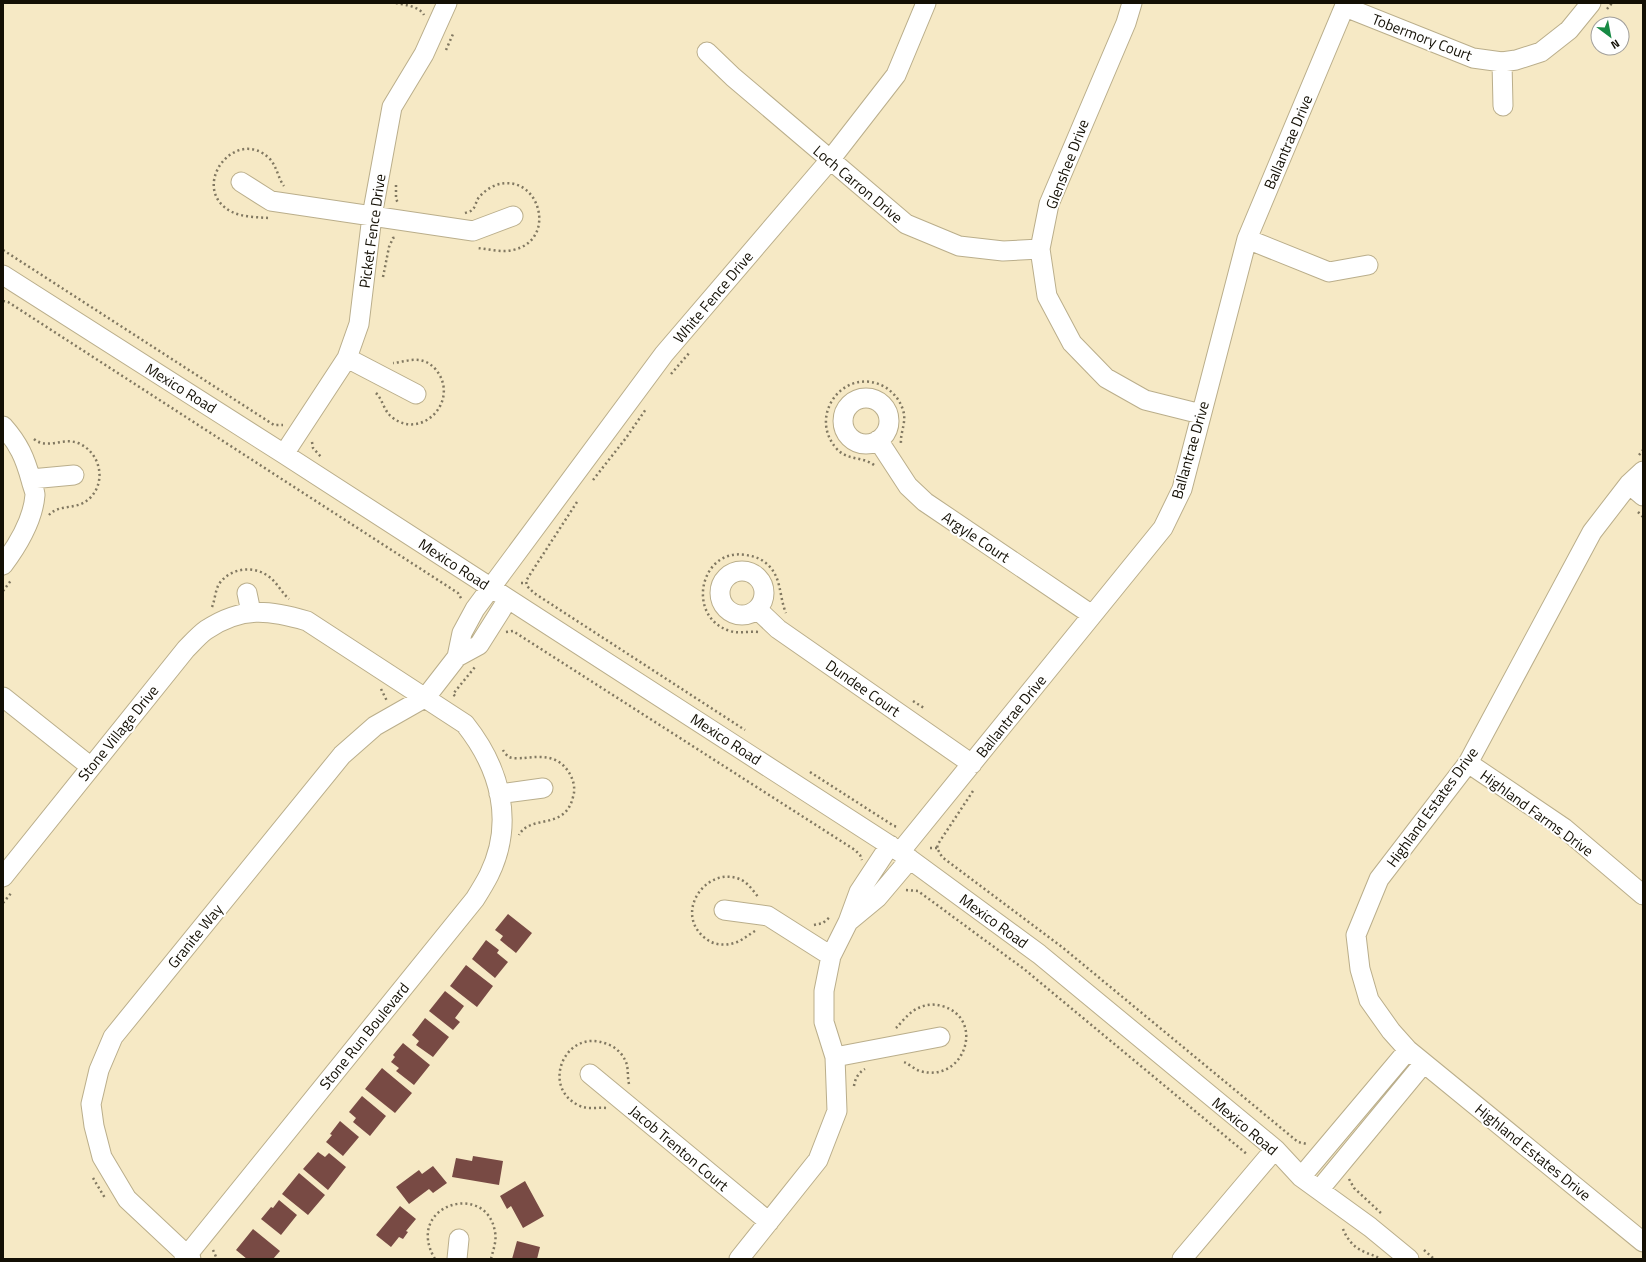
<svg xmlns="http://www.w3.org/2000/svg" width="1646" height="1262" font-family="'Titillium Web',sans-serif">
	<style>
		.building { fill: #784a44 }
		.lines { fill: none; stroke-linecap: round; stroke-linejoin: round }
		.minor-casing { stroke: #baae8b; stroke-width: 21 }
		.path { stroke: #817861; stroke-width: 2.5; stroke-dasharray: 2 3; stroke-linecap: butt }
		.minor { stroke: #fff; stroke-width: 19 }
		.labels { text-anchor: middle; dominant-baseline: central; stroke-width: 4; stroke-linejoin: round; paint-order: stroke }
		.street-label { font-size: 15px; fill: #130f04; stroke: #fff }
	</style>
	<rect width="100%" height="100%" fill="#f6e9c5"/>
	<path class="building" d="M508,914l24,19 -16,20 -16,-13 3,-4 -8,-6z
		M486,940l13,10 -2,3 11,9 -13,16 -23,-19z
		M466,965l27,21 -16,21 -27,-21z
		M445,991l19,15 -9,12 5,4 -7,8 -24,-19z
		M425,1018l24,19 -16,20 -17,-12 3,-4 -7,-6z
		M403,1043l27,22 -16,20 -18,-14 3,-3 -8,-6 4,-5 -2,-2z
		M382,1068l30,25 -17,20 -30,-24z
		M362,1096l24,20 -16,20 -17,-14 3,-4 -7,-6z
		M340,1121l19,16 -16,19 -17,-14 6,-7 -2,-1z
		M318,1152l7,5 4,-4 17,14 -18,23 -25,-21z
		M473,1156l30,5 -4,24 -47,-8 4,-19 16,3z
		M433,1166l14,17 -14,10 -4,-4 -20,15 -13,-17 23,-17 3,4z
		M299,1173l26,22 -17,20 -26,-21z
		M525,1181l19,35 -21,12 -12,-22 -4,3 -7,-13z
		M279,1200l18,15 -16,20 -20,-16 10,-12 2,1z
		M400,1206l16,13 -10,12 2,1 -5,7 -4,-2 -8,10 -15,-12z
		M253,1229l27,22 -7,8h-26l-11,-9z
		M517,1241l23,6 -3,12h-25z"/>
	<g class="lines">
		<defs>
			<path id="minor" d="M1132,3l-6,20 -77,181 -9,45 7,47 25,47 34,35 39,22 56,14
				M1345,7l128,51 29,4 14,-2 25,-8 28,-22 22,-27
				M707,52l26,25 173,147 53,22 44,5 37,-2
				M1502,62l1,44
				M241,182l30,19 202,30 40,-15
				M1247,239l82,33 39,-7
				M3,275l281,179 616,398 139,102 236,195 26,28 69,50 39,32
				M347,358l69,36
				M843 421a23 23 0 1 1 46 0a23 23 0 1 1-46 0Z
				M3,426c16,18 22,32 28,54 1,5 4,11 4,15 -2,26 -17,50 -32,70
				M878,440l30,46 17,16 167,113
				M284,454l63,-96 12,-34 13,-108 20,-109 32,-53 23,-51
				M1643,471l-14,13 -37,48 -124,231 -89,116 -23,56 4,34 9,31 22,31 17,19 235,192
				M31,479l43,-4
				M1629,484l14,12
				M720 593a22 22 0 1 1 44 0a22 22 0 1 1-44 0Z
				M247,593l4,19
				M758,610l20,19 194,135
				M457,657l5,-24 13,-24 189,-255 166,-194 66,-85 30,-72
				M3,697l88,70
				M1468,763l96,65 79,67
				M499,794l44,-6
				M900,852l263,-324 19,-39 65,-250 99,-236
				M3,877l183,-228c6,-6 13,-14 20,-19 36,-24 63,-20 101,-9l158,103c35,44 50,98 24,151 -4,8 -9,16 -14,24l-291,360
				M724,910l44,6 63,40
				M848,922l29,-24 33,-39
				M835,1057l105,-20
				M590,1074l179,148
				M1301,1177l107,-127
				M1319,1190l105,-127
				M191,1259l-64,-60 -25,-42 -8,-31 -3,-22 8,-34 14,-33 229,-282 33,-29 51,-29 31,-40 22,-12 29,-46
				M457,1259l2,-20
				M739,1259l79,-99 19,-49 -2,-54 -11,-35v-31l7,-35 17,-34 11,-30 31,-47
				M1182,1259l93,-110"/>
		</defs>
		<use href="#minor" class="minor-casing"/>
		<path class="path" d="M396,3c9,2 23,3 28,12
			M1607,9l5,-6
			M446,50l7,-16
			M396,185v14l2,4
			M465,213c3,-1 7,-2 8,-4 2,-2 3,-6 4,-9 4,-6 11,-12 19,-15 43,-14 63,55 17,65 -11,3 -24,-1 -36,-2
			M268,218c-12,-1 -26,-1 -36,-6 -45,-23 3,-88 38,-53 7,8 8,19 14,27
			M3,250l271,175h9
			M383,277l6,-30 4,-9 4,-1
			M3,301l5,1 450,291 4,7
			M671,374l19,-22
			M376,393c7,7 8,19 17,25 28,21 64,-14 46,-44 -3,-5 -8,-10 -13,-12 -11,-5 -22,0 -33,1
			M34,439c13,11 29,-2 44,4 22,9 29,38 12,55 -13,13 -30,5 -41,17
			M312,442l1,6 9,10
			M1639,455l4,-5
			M874,465c-12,-9 -27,-4 -38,-17 -29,-34 10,-83 49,-61 8,5 15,13 18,23 4,12 -3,22 -2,34
			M593,480l33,-42 20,-29
			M577,502l-48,74 -3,5 1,5 7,7 211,137
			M1638,512l5,5
			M521,583h5
			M3,591l9,-12
			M212,607c3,-7 3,-16 7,-23 11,-16 34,-19 49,-8 9,6 13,16 21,23
			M506,632l7,-1 3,2 339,217 5,5 2,5
			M758,632c-10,-1 -19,2 -28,-1 -45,-14 -30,-84 16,-76 8,1 16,4 22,10 14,13 11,32 18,48
			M381,689l6,12
			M455,696l-2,-2 22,-27
			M913,701l11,7
			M503,750c1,2 4,6 6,7 4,2 11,1 15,1 17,-2 33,-3 44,13 5,7 8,17 5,26 -8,34 -43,17 -54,38
			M810,772l84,54 5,1
			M973,791l-35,53 -1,4 5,9 120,90 236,195 9,2
			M930,848h7
			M906,890l12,1 106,78 224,186
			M3,903l9,-11
			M814,925l9,-2 8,-7
			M755,931c-7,4 -13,10 -21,12 -10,3 -21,2 -29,-5 -34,-27 6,-78 40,-56 5,4 10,11 14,16
			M896,1028c5,-5 11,-13 17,-17 9,-6 19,-8 29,-5 44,12 23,78 -22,65 -6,-2 -11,-7 -16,-9
			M854,1086c1,-7 4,-13 11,-17
			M606,1108c-9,-1 -19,2 -28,-3 -38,-19 -12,-78 29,-61 7,2 15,9 18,16 4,7 2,16 4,24
			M93,1178l12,20
			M1349,1179l5,9 28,26
			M1343,1229c4,10 11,19 22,23 5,3 10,3 15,7
			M213,1250l4,9
			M1424,1250l10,9
			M435,1259c-32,-54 52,-79 60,-27 2,9 -2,18 -4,27"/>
		<use href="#minor" class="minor"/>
	</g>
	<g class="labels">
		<g class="street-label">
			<text transform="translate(1422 37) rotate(21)">Tobermory Court</text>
			<text transform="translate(1288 142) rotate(-67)">Ballantrae Drive</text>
			<text transform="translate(1067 164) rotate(-69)">Glenshee Drive</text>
			<text transform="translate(858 184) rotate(40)">Loch Carron Drive</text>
			<text transform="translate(372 231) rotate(-82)">Picket Fence Drive</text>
			<text transform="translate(713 297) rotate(-50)">White Fence Drive</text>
			<text transform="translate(181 388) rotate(32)">Mexico Road</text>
			<text transform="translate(1190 450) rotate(-74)">Ballantrae Drive</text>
			<text transform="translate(976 537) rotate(34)">Argyle Court</text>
			<text transform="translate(454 564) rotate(33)">Mexico Road</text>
			<text transform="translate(863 688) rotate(35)">Dundee Court</text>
			<text transform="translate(1011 716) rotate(-51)">Ballantrae Drive</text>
			<text transform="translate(118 733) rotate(-51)">Stone Village Drive</text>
			<text transform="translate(726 739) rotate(33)">Mexico Road</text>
			<text transform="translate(1432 807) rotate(-54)">Highland Estates Drive</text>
			<text transform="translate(1537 813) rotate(36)">Highland Farms Drive</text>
			<text transform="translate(994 921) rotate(36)">Mexico Road</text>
			<text transform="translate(195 936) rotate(-51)">Granite Way</text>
			<text transform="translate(364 1036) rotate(-51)">Stone Run Boulevard</text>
			<text transform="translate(1245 1126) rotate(40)">Mexico Road</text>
			<text transform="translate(679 1148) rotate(40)">Jacob Trenton Court</text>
			<text transform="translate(1533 1152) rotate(39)">Highland Estates Drive</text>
		</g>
	</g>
	<rect width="1646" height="1262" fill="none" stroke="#130f04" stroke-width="8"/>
	<g transform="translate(1610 36) rotate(148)"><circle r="19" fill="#ffffff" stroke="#a19f9b"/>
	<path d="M0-3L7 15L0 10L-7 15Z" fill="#178a44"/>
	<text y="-6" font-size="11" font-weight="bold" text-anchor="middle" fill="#130f04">N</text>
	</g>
</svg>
